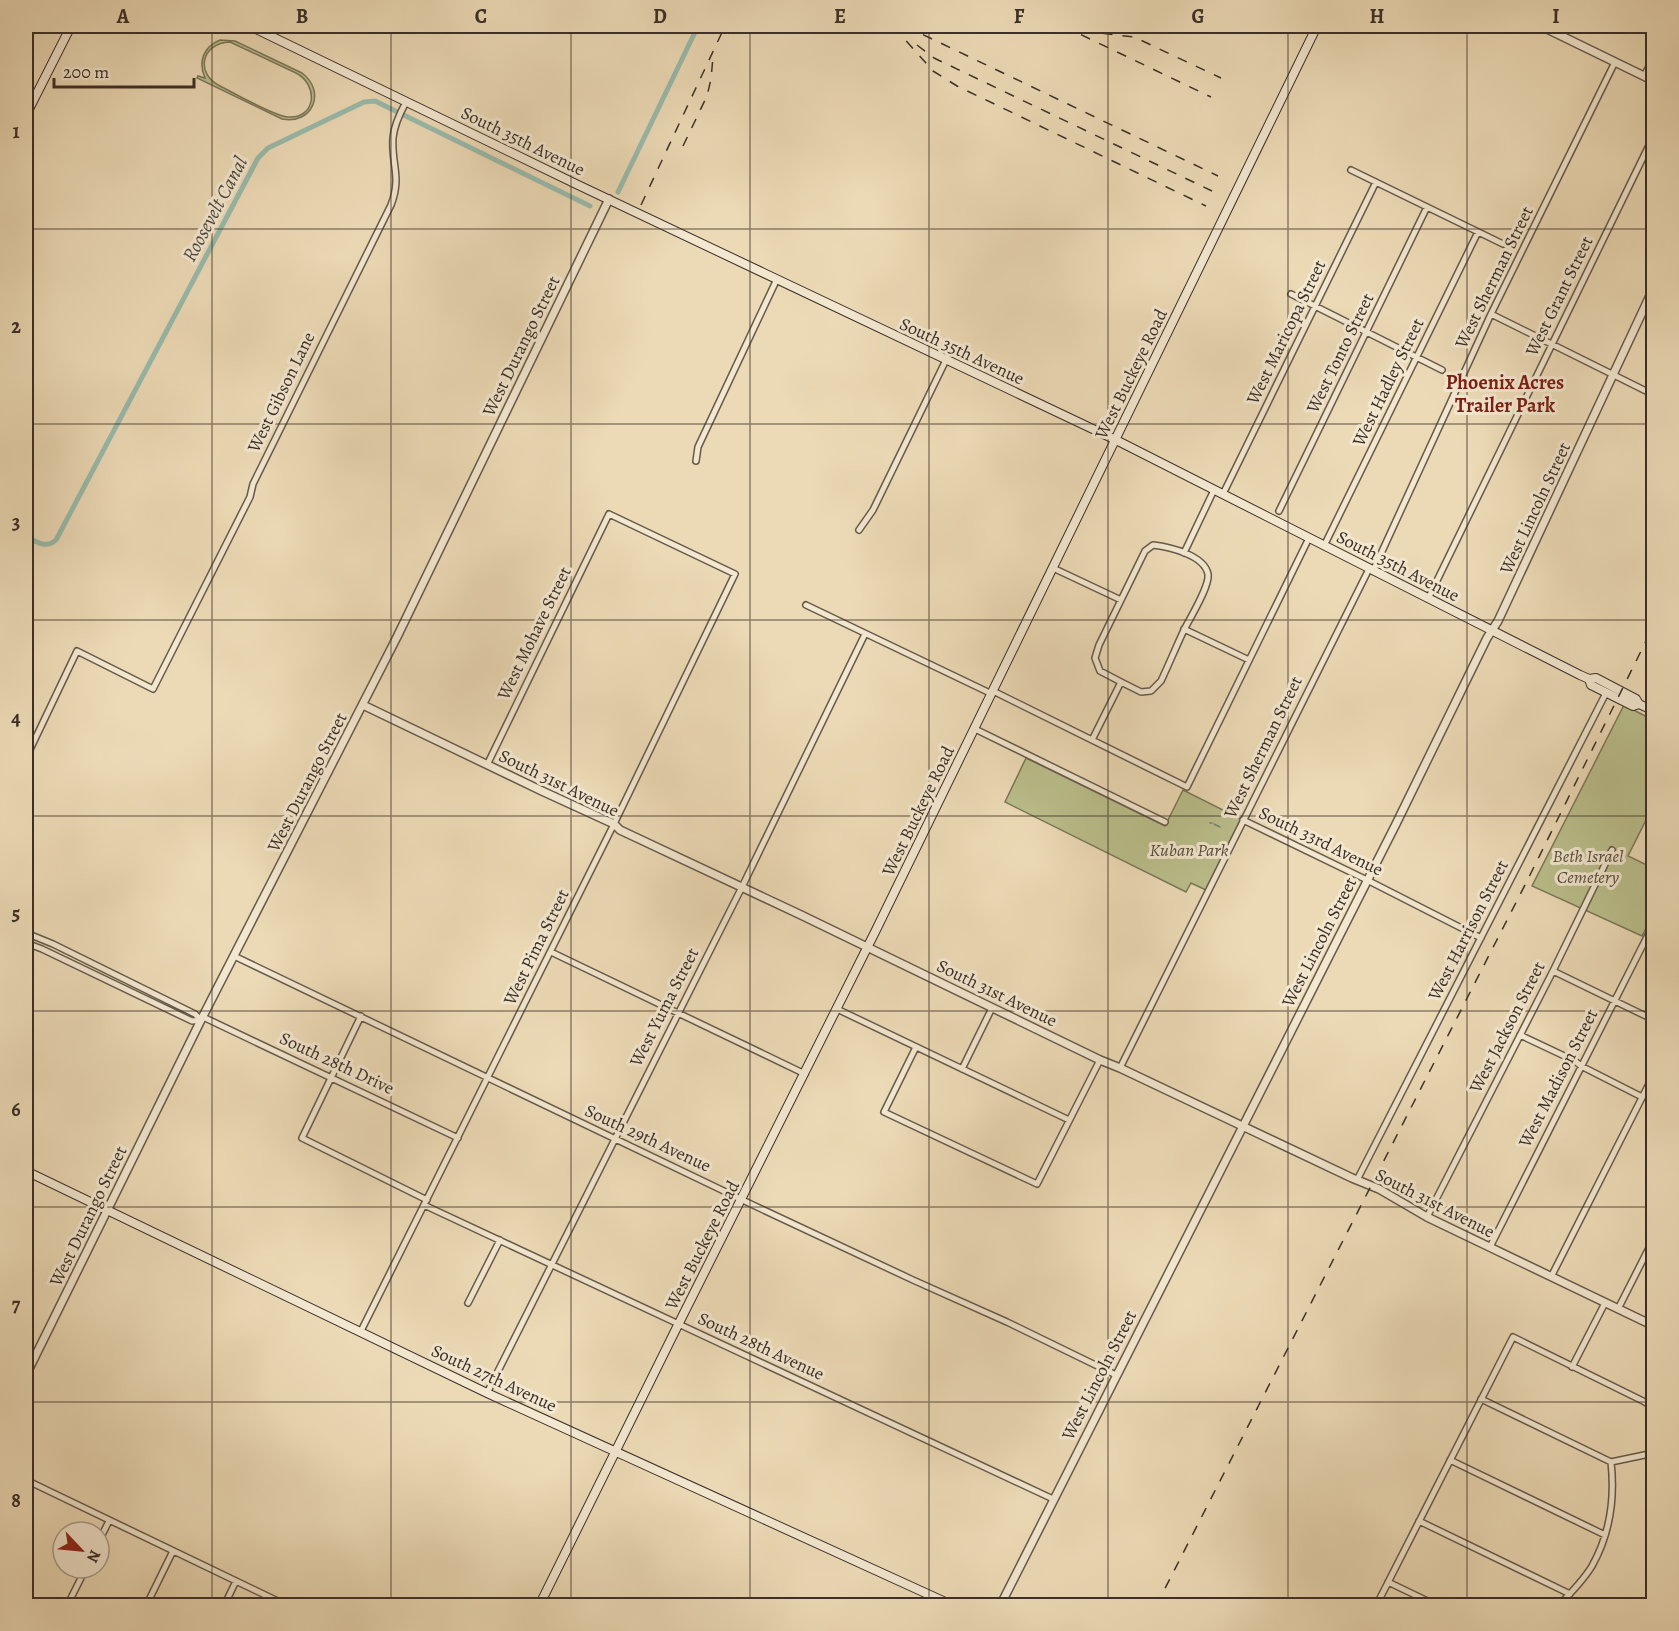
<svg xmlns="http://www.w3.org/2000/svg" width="1679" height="1631" font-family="Alegreya,serif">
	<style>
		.green { fill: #babf8c; stroke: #7a775a; stroke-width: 1.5; fill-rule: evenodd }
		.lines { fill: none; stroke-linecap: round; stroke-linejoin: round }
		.stream { stroke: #738377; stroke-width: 1.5 }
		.canal { stroke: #99bbac; stroke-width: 5 }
		.minor-casing { stroke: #665a4b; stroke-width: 8 }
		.tertiary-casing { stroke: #665a4b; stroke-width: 10 }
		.secondary-casing { stroke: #3a2f27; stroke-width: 10 }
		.minor { stroke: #f3e7d0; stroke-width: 5 }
		.tertiary { stroke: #f3e7d0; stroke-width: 7 }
		.secondary { stroke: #f3e7d0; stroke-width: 8 }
		.rail { stroke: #3a2f27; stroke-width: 1.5; stroke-dasharray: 10 10; stroke-linecap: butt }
		.grid { fill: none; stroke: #3a2f27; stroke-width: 1.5; stroke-opacity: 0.55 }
		.labels { text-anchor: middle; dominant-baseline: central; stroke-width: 6; stroke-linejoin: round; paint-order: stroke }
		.street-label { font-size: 18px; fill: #3a2f27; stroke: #f3e7d0 }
		.park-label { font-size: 18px; font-style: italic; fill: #544c3b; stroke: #f3e7d0 }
		.water-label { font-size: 20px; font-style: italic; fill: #4d4b42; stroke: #f3e7d0 }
		.neighbourhood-label { font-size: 20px; font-weight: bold; fill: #7a1f14; stroke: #f3e7d0 }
		.neatline { fill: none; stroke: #3a2f27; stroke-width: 2 }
		.grid-label { font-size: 20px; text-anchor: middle; font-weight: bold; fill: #3a2f27 }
	</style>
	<rect width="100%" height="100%" fill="#ecdab6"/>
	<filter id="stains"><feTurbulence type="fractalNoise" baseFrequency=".00333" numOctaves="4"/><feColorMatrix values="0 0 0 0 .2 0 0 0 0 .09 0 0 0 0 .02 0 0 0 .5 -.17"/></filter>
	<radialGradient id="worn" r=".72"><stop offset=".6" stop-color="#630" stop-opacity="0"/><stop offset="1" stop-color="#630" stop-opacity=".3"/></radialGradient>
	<path class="green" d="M220,40l15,1 67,32c25,19 10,52 -20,46l-85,-41 1,-2 7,2c-7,-16 -2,-31 15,-38zM230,42l66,31c23,12 20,46 -8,44 -12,0 -54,-24 -68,-31 -25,-12 -19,-43 10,-44z
		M1624,705l29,15v86l-25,50 25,12v46l-11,22 -110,-50z
		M1026,758l139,68 18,-36 58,29 -35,71 -15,-7 -5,9 -181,-90z"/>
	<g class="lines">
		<path class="stream" d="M1210,823h2
			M1214,824l6,3"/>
		<path class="canal" d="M618,192l80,-166
			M26,536c10,6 20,13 30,4l202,-382 10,-10 96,-46 11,-1 215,105"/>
		<defs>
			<path id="minor" d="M1562,36l5,-10
				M1644,76l10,-19
				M1351,170l152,74
				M1291,294l151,76
				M1491,314l163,81
				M696,461l2,-14 79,-168
				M1223,494l153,-312
				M1279,511l148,-304
				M859,530l14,-20 73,-150
				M1324,546l154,-314
				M1184,553l30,-63
				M1053,568l68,32
				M1373,571l118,-257 124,-252
				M1428,599l226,-464
				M806,605l186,89
				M1184,629l65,31
				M993,691l194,96 122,-249
				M975,729l190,93
				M1092,740l29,-58 -21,-11 -5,-13 4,-13 46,-94 8,-6c17,2 51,10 55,29 2,12 -18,44 -24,56 -8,17 -15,34 -23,51l-10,10 -10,1 -20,-10
				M26,758l51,-107 76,38 97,-192 3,-13 138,-279c11,-28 0,-42 2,-67 1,-13 7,-25 13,-36
				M1243,820l124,60 114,58
				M26,933l27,11 142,70 6,6
				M26,943l16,6 150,72 9,-1
				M551,952l254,122
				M234,956l519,249 160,75 94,42 109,53
				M1553,971l101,49
				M837,1009l232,111
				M361,1016l-59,122 125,62
				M203,1017l255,121
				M1520,1035l55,26 6,5 61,31
				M916,1047l-32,65 153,72 63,-124
				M1120,1068l249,-499
				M962,1069l30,-61
				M1357,1180l249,-487
				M424,1205l629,294
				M1427,1217l126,-246 59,-121
				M1490,1247l164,-324
				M1551,1277l103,-203
				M468,1303l32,-63
				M1618,1309l36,-71
				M361,1331l253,-507 121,-250 -126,-60 -122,251
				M1572,1367l33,-64
				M487,1393l255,-506 123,-253
				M1481,1399l130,63
				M1450,1460l155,75
				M1611,1462l43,-9
				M26,1480l262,126
				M1419,1521l151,73
				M99,1541l10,-20
				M1388,1582l50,24
				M67,1606l19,-38
				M146,1606l27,-55
				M224,1606l12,-25
				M1376,1606l137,-269 130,64 11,7
				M1558,1606c12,-12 25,-25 34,-40 18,-32 23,-68 19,-104
				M1649,1606l5,-9"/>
			<path id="tertiary" d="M1541,26l113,55
				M363,705l179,86 72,33 6,6 181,85 299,145 20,8 232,110 27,11 48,28 227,109
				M26,1375l175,-355 196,-383 212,-438
				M1000,1606l314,-620 82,-162 91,-186 11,-17 156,-334"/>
			<path id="secondary" d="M250,26l326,158 540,256 464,235 9,4 7,-1 40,21 3,5 15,7
				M26,115l45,-89
				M1589,679l2,6 42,21 6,-2
				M26,1171l461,222 467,213
				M539,1606l139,-281 198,-395 441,-904"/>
		</defs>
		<use href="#minor" class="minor-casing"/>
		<use href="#tertiary" class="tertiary-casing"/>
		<use href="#secondary" class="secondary-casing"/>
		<use href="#minor" class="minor"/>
		<use href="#tertiary" class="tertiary"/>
		<use href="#secondary" class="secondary"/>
		<path class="rail" d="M893,26l40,45 24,15 249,120
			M905,26l313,150
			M1063,26l148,71
			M1083,29l17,4 34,4 87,41
			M733,34l4,-8
			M917,45l17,13 278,133
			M683,146l24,-50 4,-17 2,-22
			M641,205l84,-179
			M1156,1606l370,-723 128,-258"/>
	</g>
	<path class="grid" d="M212,26v1580M391,26v1580M571,26v1580M750,26v1580M929,26v1580M1108,26v1580M1288,26v1580M1467,26v1580M26,229h1628M26,424h1628M26,620h1628M26,816h1628M26,1011h1628M26,1207h1628M26,1402h1628"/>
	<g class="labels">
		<g class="street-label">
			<text transform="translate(523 141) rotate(26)">South 35th Avenue</text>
			<text transform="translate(1494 277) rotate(-64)">West Sherman Street</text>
			<text transform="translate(1559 296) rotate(-64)">West Grant Street</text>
			<text transform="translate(1286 332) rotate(-64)">West Maricopa Street</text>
			<text transform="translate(521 346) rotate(-64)">West Durango Street</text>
			<text transform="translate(962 351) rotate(25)">South 35th Avenue</text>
			<text transform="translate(1340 353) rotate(-64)">West Tonto Street</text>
			<text transform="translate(1131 374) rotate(-64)">West Buckeye Road</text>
			<text transform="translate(1388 382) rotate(-64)">West Hadley Street</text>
			<text transform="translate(281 392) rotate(-64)">West Gibson Lane</text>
			<text transform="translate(1535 508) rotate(-65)">West Lincoln Street</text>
			<text transform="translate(1398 566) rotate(27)">South 35th Avenue</text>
			<text transform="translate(534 633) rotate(-64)">West Mohave Street</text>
			<text transform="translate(1263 747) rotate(-64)">West Sherman Street</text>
			<text transform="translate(307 782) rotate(-63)">West Durango Street</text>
			<text transform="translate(559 783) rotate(26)">South 31st Avenue</text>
			<text transform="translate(918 811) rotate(-64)">West Buckeye Road</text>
			<text transform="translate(1321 841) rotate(26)">South 33rd Avenue</text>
			<text transform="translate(1468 930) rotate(-63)">West Harrison Street</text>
			<text transform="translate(1319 942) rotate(-63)">West Lincoln Street</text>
			<text transform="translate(536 947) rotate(-64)">West Pima Street</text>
			<text transform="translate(997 993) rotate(26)">South 31st Avenue</text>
			<text transform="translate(664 1007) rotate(-63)">West Yuma Street</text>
			<text transform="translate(1507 1027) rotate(-63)">West Jackson Street</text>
			<text transform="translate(337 1063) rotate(25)">South 28th Drive</text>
			<text transform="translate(1558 1078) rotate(-63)">West Madison Street</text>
			<text transform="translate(648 1138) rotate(25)">South 29th Avenue</text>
			<text transform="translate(1435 1203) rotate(27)">South 31st Avenue</text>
			<text transform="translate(88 1216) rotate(-64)">West Durango Street</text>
			<text transform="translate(702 1245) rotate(-63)">West Buckeye Road</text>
			<text transform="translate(761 1346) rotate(25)">South 28th Avenue</text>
			<text transform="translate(1099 1375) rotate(-63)">West Lincoln Street</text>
			<text transform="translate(494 1378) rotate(25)">South 27th Avenue</text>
		</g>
		<g class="park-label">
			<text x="1189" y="850">Kuban Park</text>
			<text x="1588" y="856">Beth Israel<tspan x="1588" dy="21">Cemetery</tspan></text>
		</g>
		<g class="water-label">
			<text transform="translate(215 209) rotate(-62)">Roosevelt Canal</text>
		</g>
		<g class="neighbourhood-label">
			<text x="1505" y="382">Phoenix Acres<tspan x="1505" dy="23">Trailer Park</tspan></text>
		</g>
	</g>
	<rect width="1679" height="1631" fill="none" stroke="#ecdab6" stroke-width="66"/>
	<g transform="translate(81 1550) rotate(116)"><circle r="28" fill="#f3e7d0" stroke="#a99d8c" stroke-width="1.5"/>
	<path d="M0-4.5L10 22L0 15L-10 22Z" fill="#8f2418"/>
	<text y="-9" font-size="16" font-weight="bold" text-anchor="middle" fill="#3a2f27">N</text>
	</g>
	<path d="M54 78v9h140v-9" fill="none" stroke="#3a2f27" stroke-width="3"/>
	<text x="63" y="78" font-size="18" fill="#3a2f27" stroke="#f3e7d0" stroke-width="4.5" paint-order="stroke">200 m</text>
	<rect x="33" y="33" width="1613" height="1565" class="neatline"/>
	<g class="grid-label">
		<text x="123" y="23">A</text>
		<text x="302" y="23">B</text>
		<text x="481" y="23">C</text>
		<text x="660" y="23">D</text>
		<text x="840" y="23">E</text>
		<text x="1019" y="23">F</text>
		<text x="1198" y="23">G</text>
		<text x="1377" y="23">H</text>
		<text x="1556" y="23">I</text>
		<text x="16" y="138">1</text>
		<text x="16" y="333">2</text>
		<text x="16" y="529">3</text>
		<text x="16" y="725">4</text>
		<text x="16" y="920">5</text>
		<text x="16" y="1116">6</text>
		<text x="16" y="1311">7</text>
		<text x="16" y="1507">8</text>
	</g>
	<rect width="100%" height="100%" filter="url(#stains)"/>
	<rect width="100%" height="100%" fill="url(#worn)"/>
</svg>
